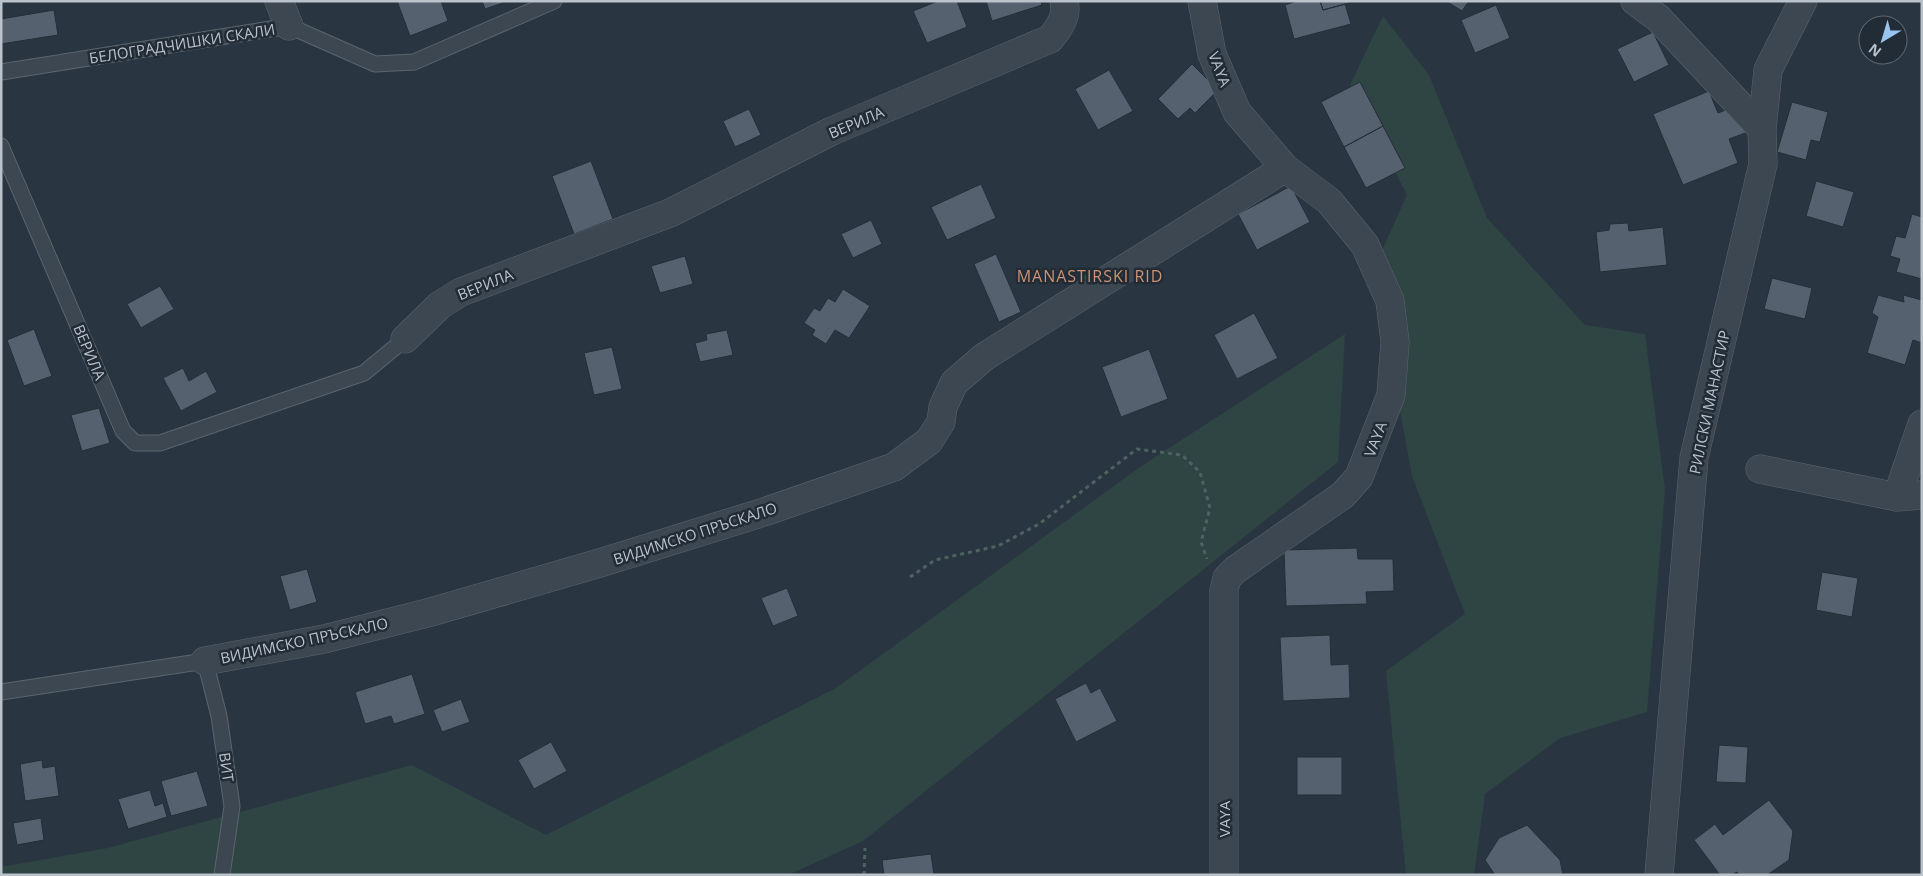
<svg xmlns="http://www.w3.org/2000/svg" width="1923" height="876" font-family="'Open Sans',sans-serif">
	<style>
		.green { fill: #2e4544 }
		.building { fill: #55616e; stroke: #242e38 }
		.lines { fill: none; stroke-linecap: round; stroke-linejoin: round }
		.lane-casing { stroke: #5b656e; stroke-width: 17 }
		.street-casing { stroke: #5b656e; stroke-width: 29 }
		.path { stroke: #4e6262; stroke-width: 3; stroke-dasharray: 4 4; stroke-linecap: butt }
		.lane { stroke: #3d4751; stroke-width: 15 }
		.street { stroke: #3d4751; stroke-width: 28 }
		.labels { text-anchor: middle; dominant-baseline: central; stroke-width: 5; stroke-linejoin: round; paint-order: stroke }
		.street-label { font-size: 15px; fill: #bac2cb; stroke: #222c36 }
		.neighbourhood-label { font-size: 16px; letter-spacing: 1px; fill: #cd9173; stroke: #222c36 }
	</style>
	<rect width="100%" height="100%" fill="#293641"/>
	<path class="green" d="M1383,16l46,59 58,143 98,107 60,9 20,156 -18,222 -87,26 -75,56 -11,81h-68l-20,-204 79,-57 -53,-138 -38,-208 33,-73 -57,-110z
		M1345,334l-7,128 -475,379 -75,34h-787v-8l107,-19 304,-83 134,70 290,-147 304,-221z"/>
	<path class="building" d="M397,1h44l7,20 -38,15z
		M482,1h27l-24,8z
		M938,1h19l10,26 -40,16 -14,-32z
		M986,1h55l1,4 -50,16z
		M1297,1h23l3,9 22,-6 6,20 -57,15 -9,-34z
		M1320,1h37l-34,9z
		M1446,1h23l-7,10z
		M1496,5l14,33 -35,15 -14,-33z
		M54,10l4,25 -57,9v-25z
		M1653,32l16,33 -35,17 -17,-33z
		M1192,64l26,26 -23,23 -5,-5 -12,11 -20,-20z
		M1109,70l24,41 -35,19 -23,-41z
		M1360,82l23,44 -39,21 -23,-45z
		M1709,91l9,22 20,-8 10,27 -19,7 9,24 -55,22 -30,-71z
		M1792,102l36,10 -8,30 -9,-2 -5,20 -29,-8z
		M749,109l12,26 -26,12 -12,-26z
		M1383,126l22,42 -39,20 -22,-41z
		M591,161l22,58 -39,15 -22,-58z
		M1816,181l38,11 -11,35 -37,-11z
		M981,184l15,34 -49,22 -16,-33z
		M1291,186l19,36 -53,28 -19,-36z
		M1912,214l10,3v62l-26,-7 4,-13 -10,-3 6,-20 9,2z
		M871,220l11,24 -29,14 -12,-24z
		M1628,223l1,8 34,-4 4,38 -67,7 -4,-40 13,-2 1,-6z
		M996,254l25,58 -22,10 -25,-58z
		M685,256l8,28 -33,9 -9,-27z
		M1772,278l40,10 -7,31 -41,-10z
		M160,286l14,23 -33,19 -14,-24z
		M843,289l27,17 -21,32 -14,-8 -9,14 -14,-9 3,-5 -11,-7 10,-15 6,3 8,-13 7,4z
		M1878,295l26,7 -1,-7 19,5v43l-9,-3 -8,25 -38,-12 11,-36 -6,-4z
		M1254,313l24,45 -41,21 -23,-44z
		M34,329l18,47 -28,10 -17,-46z
		M727,330l6,25 -33,7 -5,-19 12,-3 -1,-6z
		M612,347l10,42 -28,6 -10,-42z
		M1149,349l19,50 -47,18 -19,-50z
		M183,368l6,13 17,-10 11,21 -36,19 -18,-33z
		M99,408l11,35 -28,8 -11,-36z
		M1357,548l1,11h35l1,32 -28,1 1,12 -81,2 -2,-56z
		M307,569l10,33 -27,8 -10,-34z
		M1822,572l36,6 -6,39 -36,-7z
		M787,588l11,28 -25,10 -12,-28z
		M1330,635l1,30 18,-1 1,34 -67,3 -3,-64z
		M412,674l13,40 -31,10 -3,-8 -26,8 -10,-32z
		M1086,683l5,10 9,-5 17,33 -41,21 -21,-43z
		M461,699l9,23 -28,10 -9,-22z
		M551,742l16,29 -33,18 -16,-29z
		M1719,745l29,2 -2,36 -30,-1z
		M1297,757h45v38h-45z
		M42,760l1,8 12,-2 4,30 -34,5 -5,-37z
		M197,771l11,35 -37,10 -10,-35z
		M150,790l5,16 8,-3 4,14 -39,12 -10,-30z
		M1769,800l24,31 -4,29 -22,15h-27l-3,-3 -6,3h-11l-26,-35 21,-16 8,11z
		M41,818l3,22 -27,5 -4,-22z
		M1527,825l33,35 3,15h-68l-10,-15 14,-22z
		M931,854l3,21h-50l-2,-15z"/>
	<g class="lines">
		<defs>
			<path id="lane" d="M1,72l288,-46 86,38 39,-2 140,-61
				M1,146l122,285 12,12h25l204,-70 41,-34
				M1,692l204,-31 14,55 13,90 -10,69"/>
			<path id="street" d="M279,1l10,25
				M1202,1l10,53 25,58 48,56 44,33 36,44 25,56 5,41 -4,53 -32,82 -16,18 -108,75 -8,8 -3,12v285
				M1635,1l23,17 104,111
				M405,339l35,-34 21,-13 209,-79 162,-82 218,-92c9,-11 18,-23 14,-38
				M1760,469l137,28 25,-2
				M1897,497l25,-73
				M205,661l119,-22 107,-27 172,-50 161,-50 130,-45 35,-26 12,-19 2,-15 11,-24 30,-26 301,-189
				M1659,875l35,-417 69,-294 -1,-35 6,-59 35,-69"/>
		</defs>
		<use href="#lane" class="lane-casing"/>
		<use href="#street" class="street-casing"/>
		<path class="path" d="M910,577l25,-17 63,-14 41,-22 98,-75 45,6 18,17 10,36 -9,34 6,17
			M864,875l1,-27"/>
		<use href="#lane" class="lane"/>
		<use href="#street" class="street"/>
	</g>
	<g class="labels">
		<g class="street-label">
			<text transform="translate(182 43) rotate(-9)">БЕЛОГРАДЧИШКИ СКАЛИ</text>
			<text transform="translate(1220 69) rotate(69)">VAYA</text>
			<text transform="translate(856 122) rotate(-23)">ВЕРИЛА</text>
			<text transform="translate(485 284) rotate(-22)">ВЕРИЛА</text>
			<text transform="translate(90 352) rotate(67)">ВЕРИЛА</text>
			<text transform="translate(1709 402) rotate(-78)">РИЛСКИ МАНАСТИР</text>
			<text transform="translate(1375 439) rotate(-69)">VAYA</text>
			<text transform="translate(695 533) rotate(-18)">ВИДИМСКО ПРЪСКАЛО</text>
			<text transform="translate(304 640) rotate(-12)">ВИДИМСКО ПРЪСКАЛО</text>
			<text transform="translate(227 767) rotate(82)">ВИТ</text>
			<text transform="translate(1224 819) rotate(-90)">VAYA</text>
		</g>
		<g class="neighbourhood-label">
			<text x="1090" y="276">MANASTIRSKI RID</text>
		</g>
	</g>
	<rect width="1923" height="876" fill="none" stroke="#bac2cb" stroke-width="5"/>
	<g transform="translate(1883 40) rotate(218)"><circle r="24" fill="#222c36" stroke="#5f6872"/>
	<path d="M0-4L9 19L0 12L-9 19Z" fill="#9ac4f0"/>
	<text y="-8" font-size="14" font-weight="bold" text-anchor="middle" fill="#bac2cb">N</text>
	</g>
</svg>
